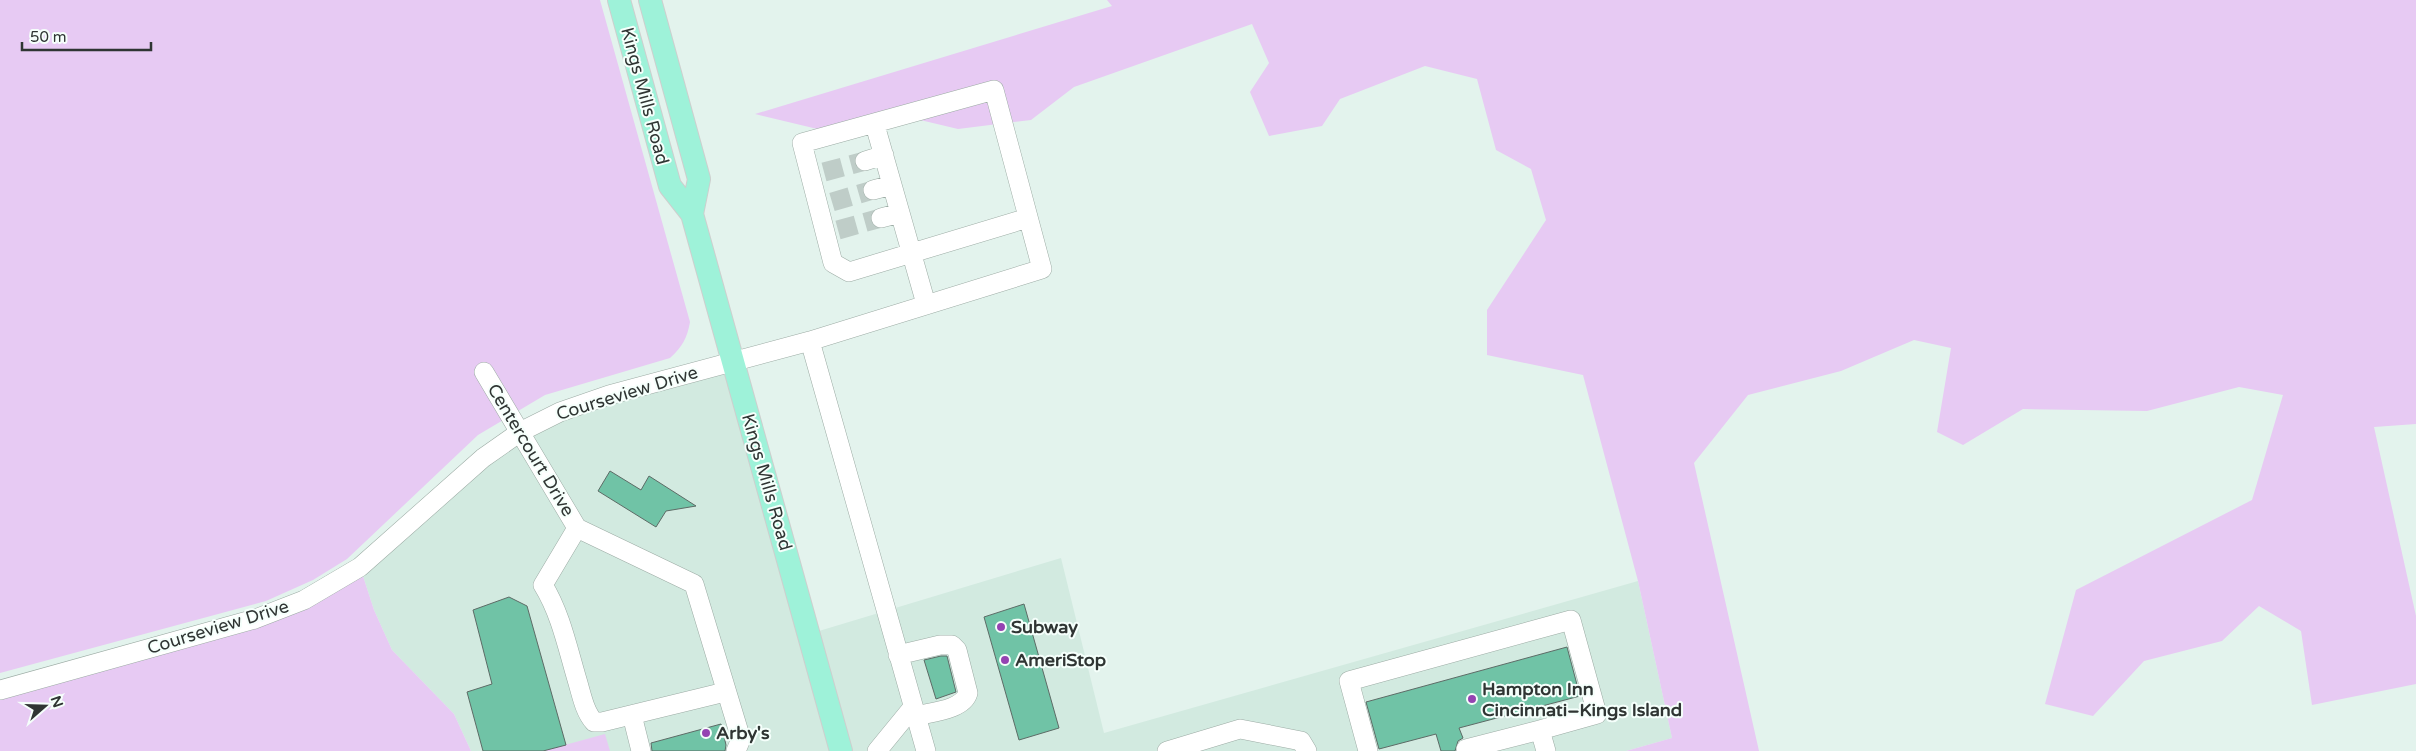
<svg xmlns="http://www.w3.org/2000/svg" width="2416" height="751" font-family="'Varela Round',sans-serif">
	<style>
		.built { fill: #d2eae0 }
		.green { fill: #e7caf3 }
		.building { fill: #70c3a6; stroke: #5d6b66 }
		.lines { fill: none; stroke-linecap: round; stroke-linejoin: round }
		.minor-tunnel { stroke: #bfcdc8; stroke-width: 19; stroke-dasharray: 19 9; stroke-linecap: butt }
		.minor-casing { stroke: #9caba4; stroke-width: 20 }
		.major-casing { stroke: #cdcfce; stroke-width: 24 }
		.minor { stroke: #fff; stroke-width: 19 }
		.major { stroke: #9ef2d9; stroke-width: 22 }
		.poi-dot { fill: #9543b2; stroke: #f5fffb; stroke-width: 2 }
		.labels { text-anchor: middle; dominant-baseline: central; stroke-width: 4; stroke-linejoin: round; paint-order: stroke }
		.street-label { font-size: 18px; fill: #2f3533; stroke: #f5fffb }
		.poi-label { font-size: 18px; font-weight: bold; fill: #2f3533; stroke: #f5fffb; text-anchor: start }
	</style>
	<rect width="100%" height="100%" fill="#e3f3ed"/>
	<path class="built" d="M733,361l76,273 252,-76 43,175 534,-152 34,157 -46,13h-1155l-17,-37 -62,-64 -18,-40 -14,-43 160,-135z"/>
	<path class="green" d="M0,0h600l90,322c-3,16 -7,24 -20,36l-125,37 -67,40 -131,124 -34,21 -47,21 -266,72z
		M1107,0h1309v424l-42,3 42,189v68l-104,21 -11,-74 -42,-25 -37,35 -78,20 -51,55 -48,-12 31,-114 176,-90 31,-105 -44,-8 -92,24 -124,-2 -60,36 -26,-13 14,-84 -37,-8 -73,31 -93,24 -54,68 65,288h-133l46,-13 -34,-157 -55,-206 -96,-20v-45l59,-90 -15,-51 -35,-19 -19,-71 -52,-13 -85,33 -18,27 -53,10 -19,-44 19,-29 -17,-39 -178,63 -43,33 -73,9 -42,-10 -61,19 -100,-24 357,-108z
		M360,567l14,43 18,40 62,64 17,37h-471v-61l205,-56z
		M605,734l5,17h-67z"/>
	<path class="building" d="M610,471l31,19 8,-14 47,30 -30,5 -10,16 -58,-36z
		M509,597l18,9 39,139 -23,6h-60l-16,-59 25,-8 -19,-74z
		M1024,604l35,124 -40,12 -35,-123z
		M1567,647l13,49 -121,32 4,10 -5,3 -3,10h-14l-5,-17 -57,15 -13,-47z
		M941,656h6l9,36 -20,7 -12,-39z
		M721,724l5,21 -1,6h-73l-1,-8z"/>
	<g class="lines">
		<path class="minor-tunnel" d="M824,172l41,-11
			M832,202l41,-12
			M838,230l43,-12"/>
		<defs>
			<path id="minor" d="M875,125l51,179
				M865,161l19,-6
				M873,190l19,-5
				M881,218l19,-5
				M810,341l116,410
				M484,372l93,156
				M577,528l-34,57c18,29 25,65 35,98 4,14 7,29 16,39h8l123,-30
				M577,528l117,56 47,155 -5,12
				M898,655l42,-10h12l5,5 11,43c-5,17 -37,19 -52,23
				M0,690l255,-71 49,-19 56,-33 123,-109 37,-26 40,-20 49,-17 201,-54 232,-72 -48,-179 -192,53 31,120 16,9 179,-54
				M632,715l9,36
				M1466,749l74,-19
				M877,751l36,-44
				M1167,751l73,-22 61,12 6,10
				M1368,751l-19,-70 222,-61 26,94 -57,16 6,21"/>
			<path id="major" d="M619,0l51,186 22,28 149,537
				M650,0l49,179 -7,35"/>
		</defs>
		<use href="#minor" class="minor-casing"/>
		<use href="#major" class="major-casing"/>
		<use href="#minor" class="minor"/>
		<use href="#major" class="major"/>
	</g>
	<g class="poi-dot">
		<circle cx="1001" cy="627" r="5"/>
		<circle cx="1005" cy="660" r="5"/>
		<circle cx="1472" cy="699" r="5"/>
		<circle cx="706" cy="733" r="5"/>
	</g>
	<g class="labels">
		<g class="street-label">
			<text transform="translate(645 96) rotate(75)">Kings Mills Road</text>
			<text transform="translate(627 393) rotate(-17)">Courseview Drive</text>
			<text transform="translate(531 450) rotate(59)">Centercourt Drive</text>
			<text transform="translate(767 482) rotate(74)">Kings Mills Road</text>
			<text transform="translate(218 627) rotate(-17)">Courseview Drive</text>
		</g>
		<g class="poi-label">
			<text x="1011" y="627">Subway</text>
			<text x="1015" y="660">AmeriStop</text>
			<text x="1482" y="689">Hampton Inn<tspan x="1482" dy="21">Cincinnati–Kings Island</tspan></text>
			<text x="716" y="733">Arby's</text>
		</g>
	</g>
	<g transform="translate(45 706) rotate(70)" stroke="#f5fffb" stroke-width="4" paint-order="stroke">
	<path d="M0-4L9 19L0 12L-9 19Z" fill="#2f3533"/>
	<text y="-8" font-size="14" font-weight="bold" text-anchor="middle" fill="#2f3533">N</text>
	</g>
	<path d="M22 42v8h129v-8" fill="none" stroke="#2f3533" stroke-width="2.5"/>
	<text x="30" y="42" font-size="15" fill="#2f3533" stroke="#f5fffb" stroke-width="4" paint-order="stroke">50 m</text>
</svg>
